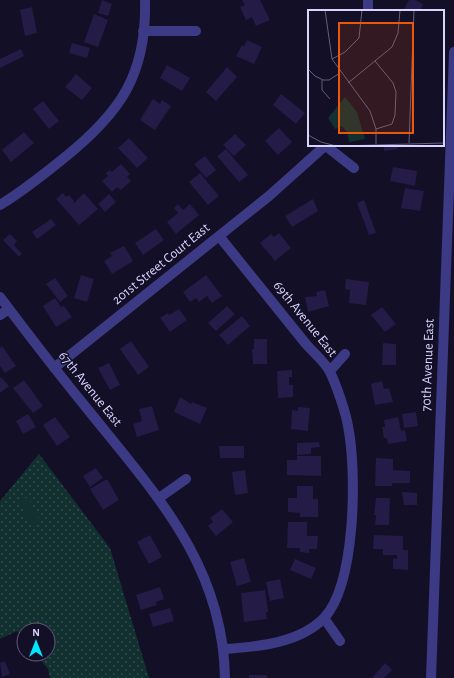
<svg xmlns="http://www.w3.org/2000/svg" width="454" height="678" font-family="'Alegreya Sans',sans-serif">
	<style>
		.grass { fill: url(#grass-dots) }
		.garden { fill: #12302f }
		.building { fill: #241b47 }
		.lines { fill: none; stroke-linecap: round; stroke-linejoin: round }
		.minor { stroke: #3d3a85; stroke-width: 10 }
		.labels { text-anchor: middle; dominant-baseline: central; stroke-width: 3; stroke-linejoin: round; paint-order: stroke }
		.street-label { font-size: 14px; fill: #d9d4ff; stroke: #130f26 }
		.inset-road { fill: none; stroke: #625e7d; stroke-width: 1 }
		.view { fill: #e8590c; fill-opacity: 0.15; stroke: #e8590c; stroke-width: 2 }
		.inset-edge { fill: none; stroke: #d9d4ff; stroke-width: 2 }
	</style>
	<defs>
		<pattern id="grass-dots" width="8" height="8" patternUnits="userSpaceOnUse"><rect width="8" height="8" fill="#12302f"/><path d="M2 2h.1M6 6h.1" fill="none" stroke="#344d4e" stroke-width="1.8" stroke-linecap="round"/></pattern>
	</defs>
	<rect width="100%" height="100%" fill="#130f26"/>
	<path class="grass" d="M39,454l71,94 39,130h-99l-2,-9 -12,-15h12v-24h-24v9l-7,-8 -17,8v-138z"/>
	<path class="garden" d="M28,497l12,24 -9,5 -12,-24z"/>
	<path class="building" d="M102,0l10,4 -4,12 -10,-3z
		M242,0h18l10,20 -14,6 -4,-9 -6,3 -6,-13 5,-2z
		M409,0h6l8,4 -3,7h-17z
		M32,7l5,26 -12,3 -5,-26z
		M94,14l14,6 -10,27 -14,-5z
		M247,40l15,7 -8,17 -18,-8 6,-11 2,1z
		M72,43l18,5 -3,10 -18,-5z
		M21,49l3,7 -24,12v-9z
		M167,65l23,13 -8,13 -22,-13z
		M227,67l10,10 -21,24 -10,-9z
		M76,74l16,14 -10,12 -17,-13z
		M281,94l24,19 -9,11 -23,-19z
		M153,99l7,5 2,-4 9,6 -16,24 -15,-10z
		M43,101l16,20 -10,8 -16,-20z
		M279,128l13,14 -14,13 -13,-14z
		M24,132l10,11 -23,19 -9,-12z
		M235,134l11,11 -12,11 -11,-11z
		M129,138l19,20 -11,10 -19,-20z
		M384,145h13l1,4 -14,2z
		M226,149l22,26 -9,7 -22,-26z
		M205,156l11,14 -10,8 -12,-14z
		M121,164l9,10 -3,3 4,4 -10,9 -4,-3 -5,5 -10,-11 6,-5 -2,-3 4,-3 2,2z
		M393,167l24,4 -2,15 -25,-5z
		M200,173l19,23 -11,9 -19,-23z
		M405,188l19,3 -4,20 -19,-3z
		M63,193l3,4 3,-2 5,6 -1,3 11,-11 14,16 -19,16 -23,-26z
		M109,194l7,8 -11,10 -7,-8z
		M313,199l5,12 -26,16 -7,-11z
		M364,200l12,33 -7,2 -12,-32z
		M178,204l5,6 7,-6 9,11 -23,19 -9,-12 11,-9 -4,-5z
		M51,219l5,6 -19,14 -5,-7z
		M156,229l8,11 -21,15 -8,-12z
		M279,233l12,15 -16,13 -15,-18 11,-9 3,3z
		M10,234l7,7 -3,4 8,9 -3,3 -16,-17z
		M124,246l9,15 -21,13 -8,-13 8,-5 -2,-3z
		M81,275l13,4 -7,23 -13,-4z
		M206,275l16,21 -10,7 -5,-7 -8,6 -3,-4 -6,4 -7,-10z
		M55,278l13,18 -8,6 -14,-18z
		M346,279l23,3 -3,23 -17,-2 1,-13 -5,-1z
		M325,290l4,16 -21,6 -3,-15 12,-1 -1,-4z
		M55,298l6,9 3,-1 8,11 -16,10 -13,-21z
		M227,306l8,8 -19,17 -8,-8z
		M382,307l14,17 -11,8 -14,-17z
		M179,309l8,11 -17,12 -10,-14 8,-5 1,2z
		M242,316l8,10 -22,19 -9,-10z
		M254,339h13v25h-14l-1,-15h2z
		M131,341l18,26 -11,8 -18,-26z
		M383,343l13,1v21h-14z
		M2,346l14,20 -11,7 -5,-7v-18z
		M109,363l11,22 -10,5 -12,-22z
		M292,370v7h-3v8h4v12l-15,1 -1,-27z
		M1,377l8,9 -9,7v-14z
		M24,380l19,26 -10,7 -20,-25z
		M382,381l2,8 5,-1 4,14 -18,3 -4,-21z
		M180,397l11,7 1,-2 15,6 -7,16 -26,-12z
		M152,406l7,24 -22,7 -4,-13 9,-3 -3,-12z
		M298,407l12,1 -2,23 -17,-2 1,-19 6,1z
		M416,412l2,14 -14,2 -2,-14z
		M28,414l8,13 -13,7 -7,-13z
		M55,417l15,20 -13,9 -14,-21z
		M398,417l3,14 4,-1 2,11 -19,3 -1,-6h-3l-2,-11h3l-1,-7z
		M319,442l1,5 -9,1v6l-14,1v-12z
		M219,446h25v12h-24z
		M297,456h24v20l-34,-1v-15h10z
		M376,458l17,1v11l17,1v12h-18v3h-17z
		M96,468l7,10 -13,9 -7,-11z
		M245,470l3,23 -13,2 -3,-23z
		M107,479l12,21 -16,10 -13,-21z
		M297,486h16v13h5v18h-18v-4l-12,-1v-14h9z
		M402,492l15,1v12h-13z
		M376,498h14l-1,27h-14l1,-10h-2z
		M222,509l11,13 -17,14 -8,-10 5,-4 -3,-4z
		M288,522h19v14h11l-1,13h-8v4l-9,-1v-4h-13z
		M150,535l12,22 -13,7 -12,-22z
		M374,535l29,1v14h5v20l-15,-1v-11l4,1v-4h-14v-6h-10z
		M244,558l7,24 -14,4 -7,-24z
		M295,559l21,9 -5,11 -21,-9z
		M280,579l4,19 -14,3 -4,-19z
		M160,587l4,12 -8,3 1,3 -16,5 -5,-15z
		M265,590l3,22h-2l1,7 -23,3 -3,-29z
		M170,608l4,13 -21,6 -4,-13z
		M5,661l5,13 -8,3 -2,-14z
		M385,663l7,7 -8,8h-12z
		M249,675h18v3h-18z"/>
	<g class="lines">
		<path class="minor" d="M368,11v-11
			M143,31h53
			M326,146l28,22
			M0,205c23,-14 43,-30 64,-47 56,-45 83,-83 81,-158
			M219,236c29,36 58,72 87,108 7,8 20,19 24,28 6,12 16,41 18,54 9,45 8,158 -24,192 -24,25 -67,29 -99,31
			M0,297c30,40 61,80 93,119 66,82 130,151 132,262
			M0,315l9,-6
			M54,368l215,-172 57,-51
			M330,371l15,-17
			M159,498l27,-19
			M324,618l16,23
			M431,678l23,-626"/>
	</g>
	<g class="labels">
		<g class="street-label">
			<text transform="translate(161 264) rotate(-39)">201st Street Court East</text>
			<text transform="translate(305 319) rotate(51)">69th Avenue East</text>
			<text transform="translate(428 365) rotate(-88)">70th Avenue East</text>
			<text transform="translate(90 389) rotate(51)">67th Avenue East</text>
		</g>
	</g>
	<g transform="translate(308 10)">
		<rect width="136" height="136" fill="#130f26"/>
		<path d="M37,87l12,15 8,27 -16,3 -2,-10 -5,-6 -7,3 -7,-11z" fill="#12302f"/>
		<path class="inset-road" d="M17,0l7,49 38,52 6,18v15M24,49l13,-7 14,-14 3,-28M67,51l18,22 3,9 -1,23 -3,9M0,59l7,7 8,4h6l11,-7M14,70v10l8,9M40,73l44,-36 6,-14 2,-23M68,119l16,-5M0,125l13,7 15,4M101,133l5,-133M33,136l103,-3"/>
		<path class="view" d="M31,13h74v110h-74z"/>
		<rect width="136" height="136" class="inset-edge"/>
	</g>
	<g transform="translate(36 642)"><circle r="19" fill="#130f26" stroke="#625e7d"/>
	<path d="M0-3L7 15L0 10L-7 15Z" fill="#00e5ff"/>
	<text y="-6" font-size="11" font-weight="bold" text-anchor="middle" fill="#d9d4ff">N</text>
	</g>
</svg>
